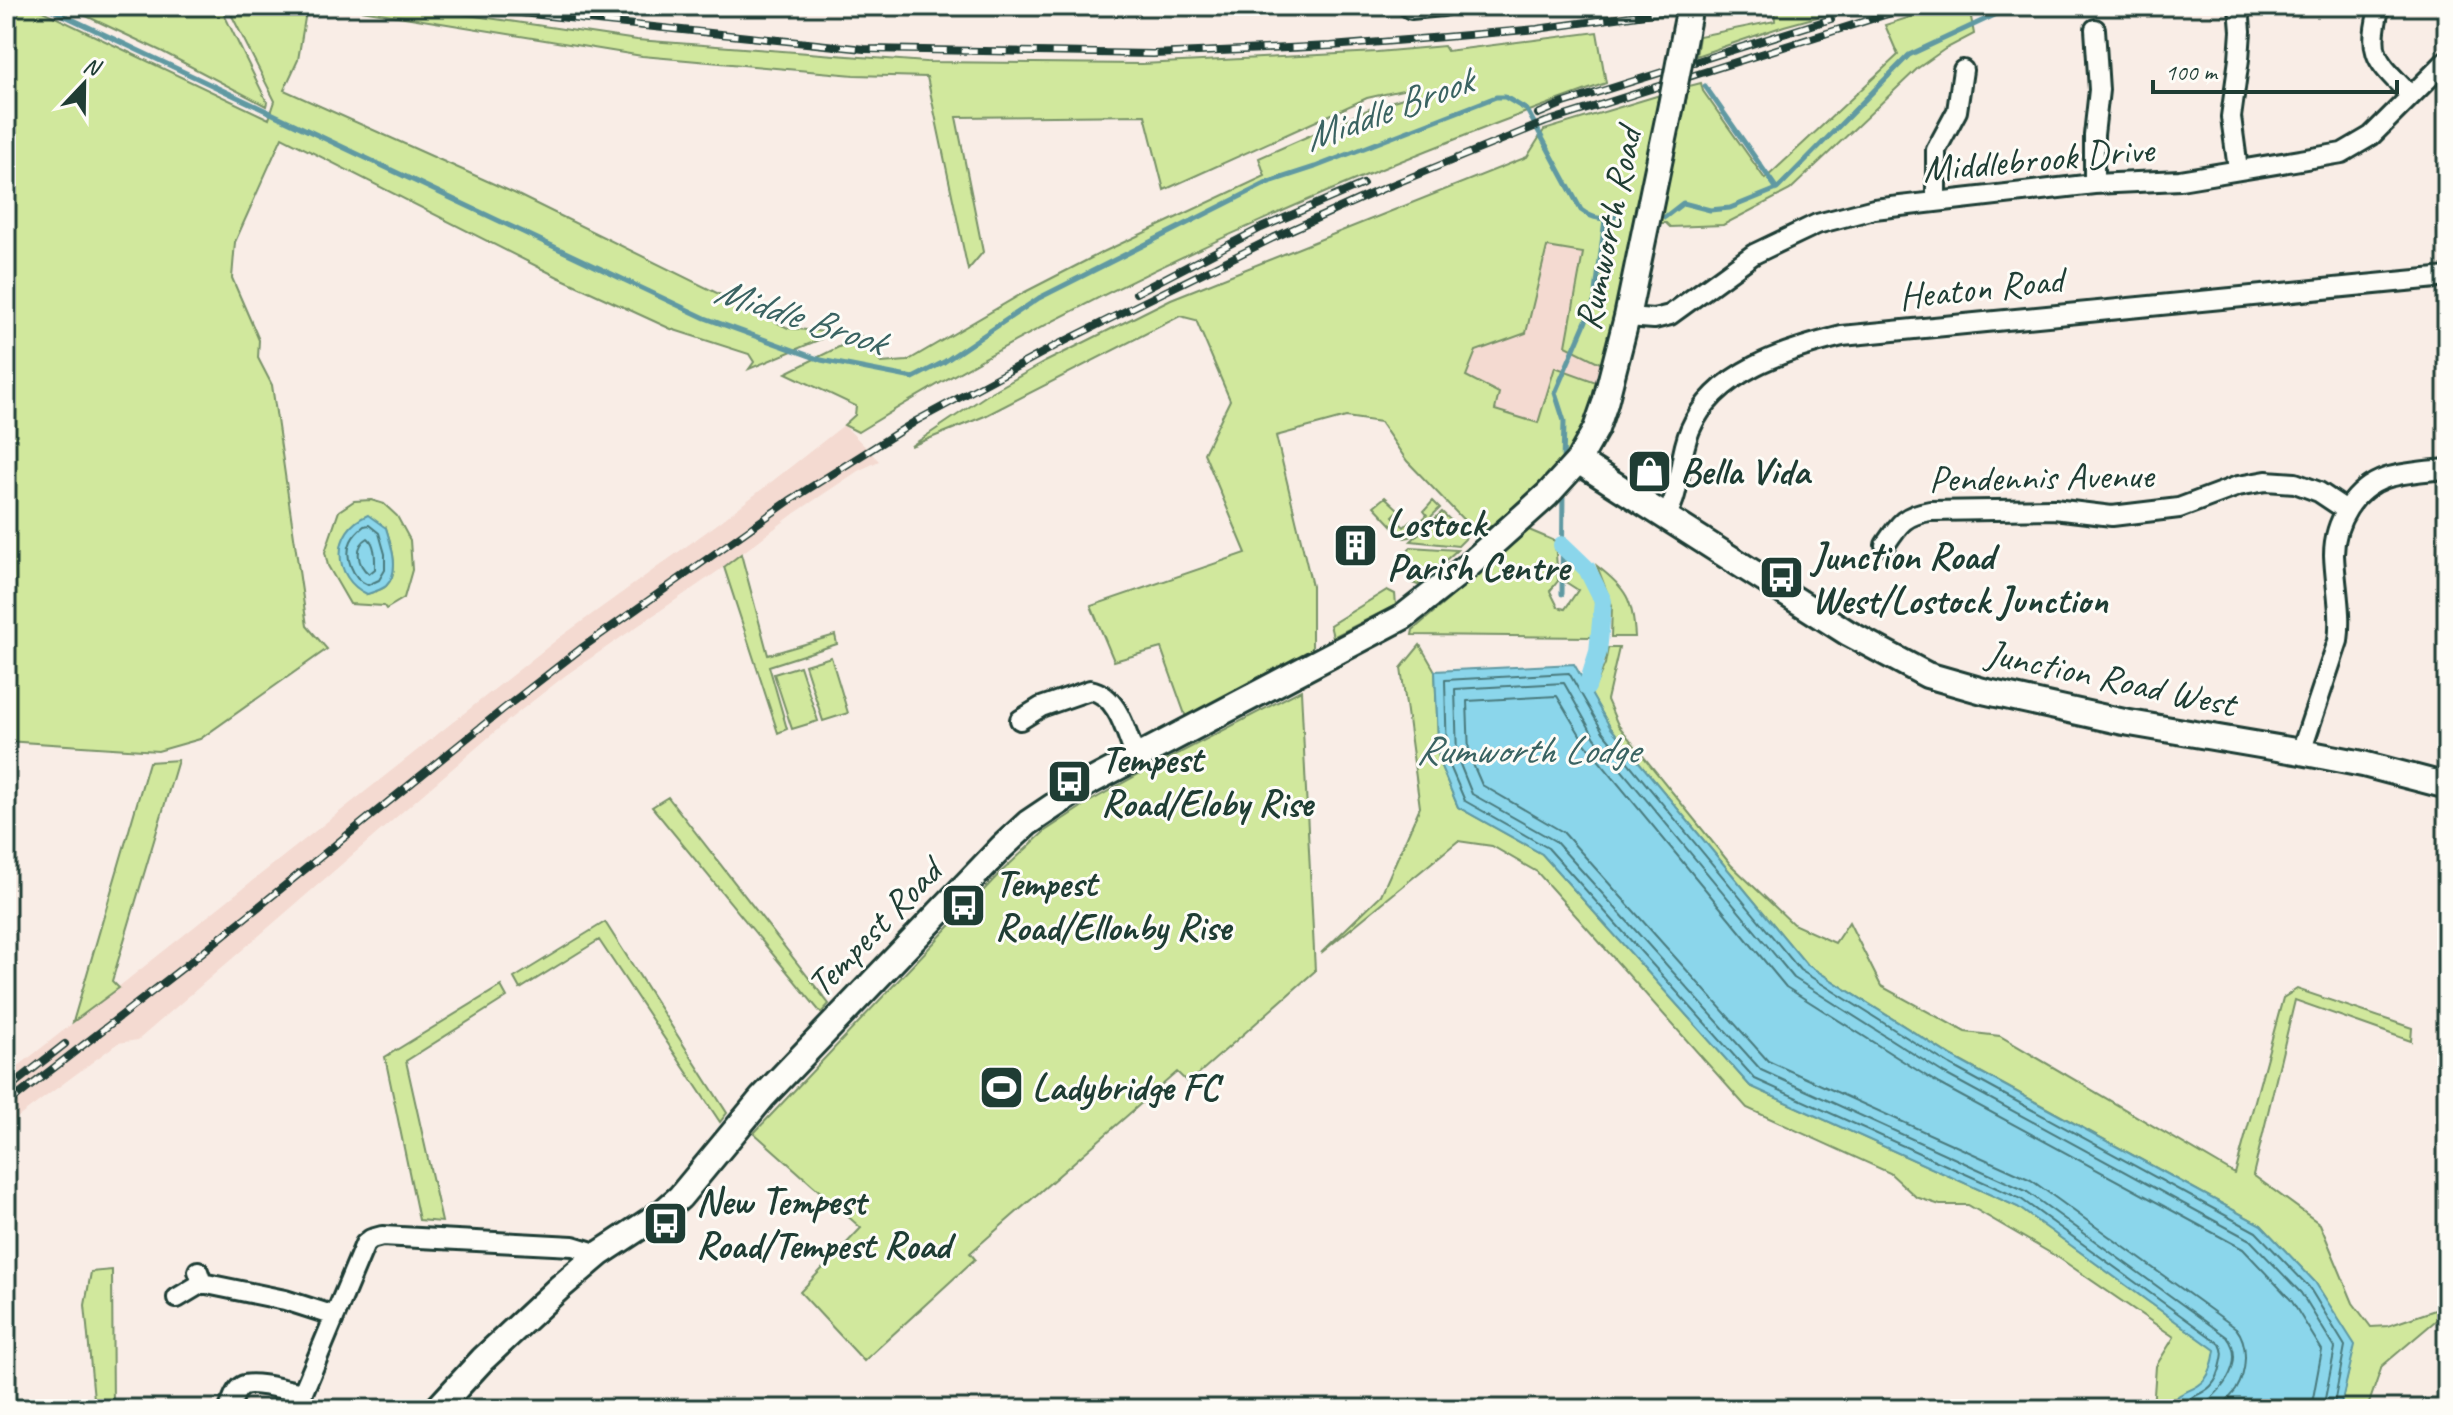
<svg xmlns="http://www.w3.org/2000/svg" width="2453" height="1415" font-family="Caveat,sans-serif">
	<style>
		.built { fill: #f4dad1 }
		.green { fill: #d1e89d; stroke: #789268; stroke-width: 2; fill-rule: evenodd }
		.water { fill: #8bd6eb; stroke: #6099a2; stroke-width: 2 }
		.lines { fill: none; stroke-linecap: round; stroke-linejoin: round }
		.shore { stroke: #4a7a7d; stroke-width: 2 }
		.stream { stroke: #6099a2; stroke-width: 5 }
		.canal { stroke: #8bd6eb; stroke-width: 18 }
		.minor-casing { stroke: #1f3d34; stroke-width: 24 }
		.tertiary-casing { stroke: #1f3d34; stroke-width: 30 }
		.minor { stroke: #fdfcf7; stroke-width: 18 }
		.tertiary { stroke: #fdfcf7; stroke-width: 24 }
		.rail-casing { stroke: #1f3d34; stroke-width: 8 }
		.rail { stroke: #fdfcf7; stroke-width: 5; stroke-dasharray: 15; stroke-linecap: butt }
		.tertiary-bridge-casing { stroke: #1f3d34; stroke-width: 30; stroke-linecap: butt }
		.tertiary-bridge { stroke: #fdfcf7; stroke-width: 24 }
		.labels { text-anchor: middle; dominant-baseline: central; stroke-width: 6; stroke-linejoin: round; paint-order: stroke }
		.street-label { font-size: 38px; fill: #1f3d34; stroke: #fdfcf7 }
		.poi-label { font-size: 38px; font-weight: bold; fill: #1f3d34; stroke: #fdfcf7; text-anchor: start }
		.water-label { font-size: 40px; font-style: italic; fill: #3a6362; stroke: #fdfcf7 }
	</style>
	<rect width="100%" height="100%" fill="#f9ede6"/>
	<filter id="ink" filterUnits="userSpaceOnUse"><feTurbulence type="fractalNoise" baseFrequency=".0125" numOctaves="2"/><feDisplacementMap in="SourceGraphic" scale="16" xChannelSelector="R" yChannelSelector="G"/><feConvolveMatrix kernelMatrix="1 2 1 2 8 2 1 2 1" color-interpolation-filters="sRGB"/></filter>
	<g filter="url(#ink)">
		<path class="built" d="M1547,247l36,6 -17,93 38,19 -5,18 -61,40 -44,-14 -28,-33 10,-25 50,-18z
			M844,425l35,36 -21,10 -63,42 -71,54 -158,108 -55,43 -373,322 -20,3 -112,83v-50l553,-438 161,-116z"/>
		<path class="green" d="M6,6h26l237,113 6,-18 -48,-95h80l-9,54 -14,30 230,103 274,135 38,4 -5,7 -72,30 5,-7 -5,-8 -78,-25 -113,-52 -276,-140 -47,105 -3,36 27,62 -1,18 14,27 35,241 20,23 -127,90 -42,12 -152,-10z
			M65,6h155l47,96 -1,4 -103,-54z
			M337,6h70l230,34 289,22 216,2 235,-12 67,-6 3,5 150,-19 9,51c-258,92 -514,204 -748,349l-14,-7 11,-10 1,-9 -70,-33 75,-37 20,27 26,-2 118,-69 76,-39 164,-77 -6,-18 115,-51 42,-13 -5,-6 -44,10 -203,92 -19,-75 -189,2 27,135 -15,18 -41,-193 -73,-2 -212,-19z
			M1774,6h83l-73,20 -88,30 3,-20 76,-15z
			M1945,6h24l5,28 -29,15 -27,19 -128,122 -67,35 -53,2 -4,-4h-7l30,-137 12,-3 2,8 62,88 133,-124 -13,-30z
			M1660,95l-56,270 -38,-19 17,-93 -36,-6 -21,86 -50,18 -10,25 33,17 -4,17 43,13 17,-56 44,16c-8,22 -15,43 -27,63 -18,31 -65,65 -93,90l-72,-75 -27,-39 -34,-5 -70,19 36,150v69l-125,65 -26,-72 -47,13 -23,-55 155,-53 -42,-100 26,-53 -34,-80 -16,-4 -195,100 -74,30 79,-53 55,-31 126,-63 356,-142 17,-27z
			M1385,497l14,13 -6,6 11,11 9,-8 5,5 9,-9 -3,-4 9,-10 7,7 -30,29 -6,1 -30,-32z
			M371,500l13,4 13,12 13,24 2,30 -8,28 -18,11 -2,-3 -34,-2 -22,-38 -3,-14 14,-41 15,-10zM386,528c5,17 15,43 0,58 -4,4 -13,6 -19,8z
			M1442,512l24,23 -1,4 -7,7 -47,-5z
			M1529,530l26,11 3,40 -8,10 8,16 7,2 13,-19 -14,-9 2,-25c30,34 33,35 26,81l-180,-2 1,-5z
			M1411,547l46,3 -39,35 -8,-3 10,-10 -13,-12v-7z
			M741,554l27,101 67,-20 2,9 -68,22 18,63 -9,4 -54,-166z
			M1597,566c30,23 36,34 38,71h-24l1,-32z
			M1387,590l8,4 1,11 -63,32 -3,-12z
			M1420,645l15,26 4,90 19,46 84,47 208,232 268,121 198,143c-2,7 -2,15 -4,21 -8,20 -36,21 -46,38h-13l3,-43 18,-29 -115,-79 -91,-53h-28l-24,-8 -26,-24 -143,-65 -210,-236 -45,-26 -34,-5 -137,112 60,-58 39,-88 -19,-139z
			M1608,648h11l-12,52 11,25 113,140 62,59 42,19 14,-21 32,64 84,46 35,4 235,138 48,-176 14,-9 115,39 -1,13 -116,-41 -42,175 67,49 33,79 18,24 17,-1 59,-20v5l-65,55 -15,43h-27l14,-64 -39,-63 -54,-57 -308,-168 -147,-93 -196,-237 -19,-32 14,-31z
			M831,657l17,56 -25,8 -18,-56z
			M800,666l18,55 -26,8 -18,-55z
			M1301,690l14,281 -127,112 -11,-11 -207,181 5,6 -111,102 -64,-69 61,-64 -107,-95 245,-259 46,-43 44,-29 50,-28z
			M178,760l-66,221 7,7 -46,34 76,-260z
			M668,797l161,207 -8,9 -169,-206z
			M605,922l122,191 -7,9 -121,-182 -79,49 -6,-11z
			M501,986l6,11 -101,64 36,161 -23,-2 -34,-163z
			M112,1270l1,139h-18l-10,-104 6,-33z"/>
		<path class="water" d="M368,515l18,13c5,17 15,43 0,58 -5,4 -13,6 -19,8 -35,-16 -36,-64 1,-79z
			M1574,664l36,63 196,237 148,94 307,167 54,57 40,63 -15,64h-174c18,-29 42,-8 49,-59l-197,-143 -268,-121 -208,-232 -84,-47 -19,-45 -4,-91z"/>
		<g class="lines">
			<path class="shore" d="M364,526l5,-1 10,8 6,21v16l-6,10 -11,5c-16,-6 -24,-29 -17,-44 3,-6 8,-11 13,-15z
				M368,538c8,7 7,21 7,31l-6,5c-12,-9 -15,-28 -1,-36z
				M2175,1409c19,-18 40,-12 46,-45 2,-9 3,-12 -1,-20l-199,-145 -266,-120 -207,-231 -83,-47 -18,-42 -2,-79 124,-7 34,59 197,238 150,95 306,167 53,55 36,59 -12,63
				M2194,1409c25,-11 53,-46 33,-72l-201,-146 -265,-121 -206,-229 -83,-47 -15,-37 -2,-68 109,-6 31,55 199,240 151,96 305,166 51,53 34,55 -12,61
				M2218,1409c6,-6 13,-12 18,-19 11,-18 13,-46 0,-62l-205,-148 -263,-119 -205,-229 -81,-47 -13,-30 -2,-54 90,-5 29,49 200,242 153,97 304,165 48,51 31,50 -11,59"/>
			<path class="stream" d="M44,6l661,312 116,42 92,18 31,-16 95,-64 230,-116 46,-15 181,-70h9l22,13 54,100c13,10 23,10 38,6
				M1705,86l72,103
				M1665,217l18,-14 27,7 20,-2 47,-19 132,-134 105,-49
				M1563,464l1,-43 -9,-28 40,-93 10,-81
				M1562,594l1,-104"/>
			<path class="canal" d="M1562,545l25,24 16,32 -5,51 -11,35"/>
			<defs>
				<path id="minor" d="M1407,6l4,3 32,-3
					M2380,6c-14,51 -2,55 31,90
					M2238,169l-7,-52 8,-58 2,-28 -2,-25
					M2094,184v-49l5,-45 -4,-61
					M1936,202v-52l21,-39 6,-41
					M1627,317l27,2 16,-4 84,-61 63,-30 57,-15 220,-25 86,-4 162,-27 29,-17 76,-76
					M1665,518c4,-7 8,-15 10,-23 6,-22 6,-44 15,-65 25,-59 96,-80 152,-94l605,-59
					M1885,545c14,-21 19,-30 45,-34l124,-2 58,7 67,-8 59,-22 28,-5 29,2 24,9 27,18
					M1020,720l21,-13 49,-17c29,5 36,44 46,68
					M2301,752l37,-111c4,-28 -3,-57 -4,-86 0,-33 20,-66 52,-77 19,-6 41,-7 61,-9
					M202,1283l83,17 50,16
					M177,1298l25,-15 -4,-12
					M229,1409c3,-7 6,-19 13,-23 10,-6 48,5 60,7
					M296,1409l69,-165 6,-5 11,-3 191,10 26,8"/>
				<path id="tertiary" d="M1578,461l270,172 79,42 56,16 141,31 177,30 62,12 84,22
					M437,1409l46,-50 76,-71 40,-34 64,-42 17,-15 82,-99 240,-251 26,-24 58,-39 317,-167 65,-51 79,-71 31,-34 18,-32 9,-26 22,-86 44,-212"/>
			</defs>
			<use href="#minor" class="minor-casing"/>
			<use href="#tertiary" class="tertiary-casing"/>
			<use href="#minor" class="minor"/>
			<use href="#tertiary" class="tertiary"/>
			<defs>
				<path id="rail" d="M454,6l410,43 289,5 178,-8 113,-9 93,-8 166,-23
					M1538,114l26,-11 267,-84
					M1136,293l125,-65 102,-44
					M6,1090l59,-46
					M6,1105l183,-142 313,-253 81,-63 206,-146 127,-80 143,-77 214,-106 109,-49 164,-67 367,-116"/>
			</defs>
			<use href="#rail" class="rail-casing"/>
			<use href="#rail" class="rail"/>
			<defs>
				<path id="tertiary-bridge" d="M1671,105l19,-99"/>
			</defs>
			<use href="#tertiary-bridge" class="tertiary-bridge-casing"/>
			<use href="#tertiary-bridge" class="tertiary-bridge"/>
		</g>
	</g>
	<defs>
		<symbol id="shop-square" viewBox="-11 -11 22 22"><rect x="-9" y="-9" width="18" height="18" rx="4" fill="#1f3d34" stroke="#fdfcf7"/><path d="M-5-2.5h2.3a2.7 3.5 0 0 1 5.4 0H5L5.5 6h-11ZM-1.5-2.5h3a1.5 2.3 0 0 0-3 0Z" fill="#fff"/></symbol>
		<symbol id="building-square" viewBox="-11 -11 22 22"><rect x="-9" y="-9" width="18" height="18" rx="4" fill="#1f3d34" stroke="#fdfcf7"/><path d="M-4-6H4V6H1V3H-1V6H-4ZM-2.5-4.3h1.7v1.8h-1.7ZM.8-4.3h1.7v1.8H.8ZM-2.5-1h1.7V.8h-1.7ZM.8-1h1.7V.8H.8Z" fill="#fff"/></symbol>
		<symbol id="bus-square" viewBox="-11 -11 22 22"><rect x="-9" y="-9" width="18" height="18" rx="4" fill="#1f3d34" stroke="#fdfcf7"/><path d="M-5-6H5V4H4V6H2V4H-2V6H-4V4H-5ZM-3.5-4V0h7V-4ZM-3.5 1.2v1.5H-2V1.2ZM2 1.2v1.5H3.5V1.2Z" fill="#fff"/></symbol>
		<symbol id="stadium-square" viewBox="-11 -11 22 22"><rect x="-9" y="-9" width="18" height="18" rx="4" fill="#1f3d34" stroke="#fdfcf7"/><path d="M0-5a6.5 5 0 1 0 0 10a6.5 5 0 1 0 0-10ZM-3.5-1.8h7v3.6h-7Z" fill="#fff"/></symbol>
	</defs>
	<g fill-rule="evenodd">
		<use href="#shop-square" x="1624" y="446" width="51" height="51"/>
		<use href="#building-square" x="1330" y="520" width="51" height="51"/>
		<use href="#bus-square" x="1756" y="552" width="51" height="51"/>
		<use href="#bus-square" x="1044" y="756" width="51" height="51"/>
		<use href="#bus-square" x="938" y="880" width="51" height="51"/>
		<use href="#stadium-square" x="976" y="1062" width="51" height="51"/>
		<use href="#bus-square" x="640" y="1198" width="51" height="51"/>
	</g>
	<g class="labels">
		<g class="street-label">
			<text transform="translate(2038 159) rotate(-5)">Middlebrook Drive</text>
			<text transform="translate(1608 229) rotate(-78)">Rumworth Road</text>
			<text transform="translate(1981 288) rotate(-6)">Heaton Road</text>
			<text transform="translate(2041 477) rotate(-1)">Pendennis Avenue</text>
			<text transform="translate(2111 678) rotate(12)">Junction Road West</text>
			<text transform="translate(874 928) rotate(-46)">Tempest Road</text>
		</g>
		<g class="poi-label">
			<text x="1680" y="471">Bella Vida</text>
			<text x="1387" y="523">Lostock<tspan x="1387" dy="44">Parish Centre</tspan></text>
			<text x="1812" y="556">Junction Road<tspan x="1812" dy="44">West/Lostock Junction</tspan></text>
			<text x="1101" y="759">Tempest<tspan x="1101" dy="44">Road/Eloby Rise</tspan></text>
			<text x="995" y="883">Tempest<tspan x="995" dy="44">Road/Ellonby Rise</tspan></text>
			<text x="1032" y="1087">Ladybridge FC</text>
			<text x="696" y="1201">New Tempest<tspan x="696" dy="44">Road/Tempest Road</tspan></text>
		</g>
		<g class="water-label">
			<text transform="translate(1388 109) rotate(-20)">Middle Brook</text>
			<text transform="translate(800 316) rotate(18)">Middle Brook</text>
			<text x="1527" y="750">Rumworth Lodge</text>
		</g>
	</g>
	<rect width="2453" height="1415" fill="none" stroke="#fdfcf7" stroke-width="32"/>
	<rect x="16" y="16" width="2421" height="1383" fill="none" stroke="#1f3d34" stroke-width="3" filter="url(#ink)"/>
	<g transform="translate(84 84) rotate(22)" stroke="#fdfcf7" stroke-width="6" paint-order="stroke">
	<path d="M0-6L14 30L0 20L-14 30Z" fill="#1f3d34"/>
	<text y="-12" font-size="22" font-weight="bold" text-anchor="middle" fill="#1f3d34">N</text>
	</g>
	<path d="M2153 80v12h244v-12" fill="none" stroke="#1f3d34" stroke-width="4"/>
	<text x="2165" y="80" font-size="24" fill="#1f3d34" stroke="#fdfcf7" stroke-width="6" paint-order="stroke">100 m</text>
</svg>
